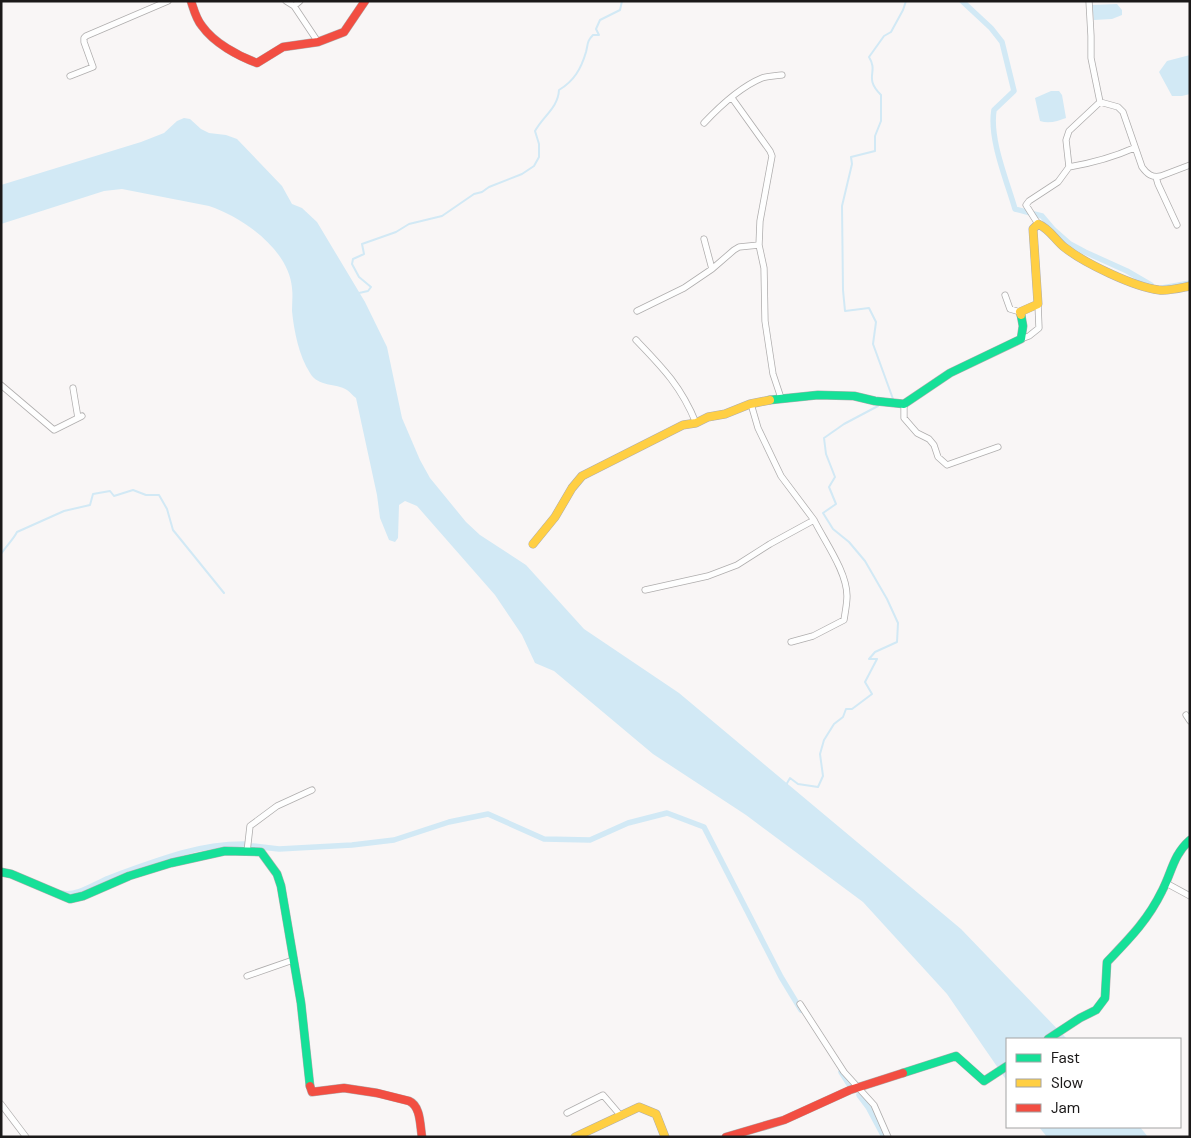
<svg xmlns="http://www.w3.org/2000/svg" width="1191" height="1138" font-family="'DM Sans',sans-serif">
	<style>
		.water { fill: #d2e9f5 }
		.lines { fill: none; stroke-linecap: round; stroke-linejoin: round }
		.stream { stroke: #d2e9f5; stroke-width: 2 }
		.canal { stroke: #d2e9f5; stroke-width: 5.5 }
		.street-casing { stroke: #afadad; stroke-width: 7 }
		.fast-casing { stroke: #afadad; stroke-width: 9 }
		.slow-casing { stroke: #afadad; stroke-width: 9 }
		.jam-casing { stroke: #afadad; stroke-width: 9 }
		.street { stroke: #fefefe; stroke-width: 5.5 }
		.fast { stroke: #16e098; stroke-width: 8 }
		.slow { stroke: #ffcf43; stroke-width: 8 }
		.jam { stroke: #f24e42; stroke-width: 8 }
	</style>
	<rect width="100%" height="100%" fill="#f9f6f6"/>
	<path class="water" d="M1117,4l5,6v5l-10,4 -18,1 -2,-15z
		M1190,55v39l-8,2h-10l-13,-24 8,-11z
		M1051,91h8l3,4 4,23c-8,3 -17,6 -26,3l-5,-23z
		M184,118l6,1 11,10 8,4 17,2 11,4 45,47 10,18 10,4 15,14 48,80 22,45 15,71 18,42 10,18 36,44 14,13 46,30 58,64 95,64 282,236 106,110h-60v42l-60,-87 -84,-92 -117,-87 -93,-61 -99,-83 -19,-8 -13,-28 -27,-40 -78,-89 -12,-5 -6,4 -1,33 -3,4 -6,-2 -9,-22 -3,-23 -21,-97c-3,-2 -6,-6 -9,-8 -11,-7 -29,-3 -37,-17 -11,-17 -16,-42 -18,-62 0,-8 1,-15 0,-23 -3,-38 -49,-71 -83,-82l-87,-17 -18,2 -103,33v-39l140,-43 23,-9 13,-12z
		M1039,1127h101l8,10h-101z"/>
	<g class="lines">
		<path class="stream" d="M359,293l9,-2 3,-4 -12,-10 -7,-13 1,-5 11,-5 -2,-10 34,-12 13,-8 33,-8 32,-22 8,-2 7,-5 33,-13 12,-8 5,-9v-13l-4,-13c8,-15 23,-23 24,-41 15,-9 22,-21 27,-38 2,-8 1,-11 7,-17h6l-3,-6 4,-9 20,-10 2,-9
			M893,399l-20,-55 3,-22 -7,-14 -24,3 -2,-21 -1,-84 10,-42 -1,-7 24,-6v-15l6,-15v-26c-18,-18 -2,-22 -12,-38l15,-21 7,-4 12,-22 3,-9
			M1,554c5,-8 12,-14 16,-22l47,-21 26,-6 3,-11 17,-3 4,5 19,-6 13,5h13l8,14 6,21 51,63
			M786,785l4,-7 8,6 20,3 5,-11 -3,-22 4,-14 10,-16 9,-7 3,-8h6l20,-15 -7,-12 12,-23h-8l6,-7 22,-10 1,-19 -11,-24 -22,-38 -16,-19 -16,-13 -10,-16 13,-9 -7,-17 6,-10 -9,-23 -2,-16 20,-14 34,-18"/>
		<path class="canal" d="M962,1l29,27 11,14 12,49 -20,19c-5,29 13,71 21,99l27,7 11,13 17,15 15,8 42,19 24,14
			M1162,288l28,-5
			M253,846l26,3 73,-4 42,-5 55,-18 39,-8 56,25 46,1 38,-17 39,-10 37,14 77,150 20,33
			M62,893c14,4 34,-10 47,-15 24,-9 49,-18 73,-25 21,-6 40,-9 62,-9
			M841,1072l9,14
			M859,1095l9,12 16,30"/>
		<defs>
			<path id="street" d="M286,1l8,5 24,36
				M1089,1l2,35v22l9,44 18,5 5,5 19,55c5,7 10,11 19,9l29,-11
				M294,6l6,-5
				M70,76l23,-9 -9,-25v-4l2,-2 82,-35
				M732,98l38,53 2,5 -12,65 -1,24 5,23 1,53 8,53 8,24
				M704,123c16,-17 36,-36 58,-45 5,-2 13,-2 20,-3
				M1069,167l-3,-27 3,-9 31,-29
				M1156,177l2,7 19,41
				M1038,224l-12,-19 3,-4 29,-19 11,-15c23,-4 45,-10 65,-19
				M704,239l8,30
				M1005,295l5,14 10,3
				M637,311l47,-23 28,-19 22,-19 5,-3 20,-2
				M1021,339l8,-3 10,-8 -1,-24
				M636,340c26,27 45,46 60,83
				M1,385l53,45 28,-14
				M73,388l5,30
				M904,404v14l13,15 12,6 5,6 4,12 9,8 51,-18
				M645,590l63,-14 29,-11 33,-21 44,-24 -33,-44 -23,-48 -7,-24
				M791,642l22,-6 31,-16c1,-7 3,-16 3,-24 0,-24 -22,-54 -33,-76
				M1186,715l4,6
				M247,852l3,-26 27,-20 35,-16
				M1166,883l24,13
				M247,976l46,-16
				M800,1004l44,68 30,33 14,32
				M1,1104l25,33
				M567,1113l36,-18 18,21"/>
			<path id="fast" d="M770,400l48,-5 36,1 21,5 29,3 46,-31 71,-34 2,-13 -2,-11
				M1,872l10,2 59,25 13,-3 46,-20 42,-13 54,-12 36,1 16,22 4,12 20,117 9,83
				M1048,1039l32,-21 16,-8 9,-12 2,-36c22,-23 41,-42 55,-71 10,-19 11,-36 28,-51
				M903,1073l53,-17 28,25 23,-15"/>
			<path id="slow" d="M1021,315l-1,-3 18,-8 -5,-75 5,-5c12,5 17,16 26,23 20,16 70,40 95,43 10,1 21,-2 31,-4
				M533,544l22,-27 17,-29 10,-12 101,-51 13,-2 12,-6 17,-3 25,-10 20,-4
				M575,1137l64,-30 17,7 9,23"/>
			<path id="jam" d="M191,1c3,9 5,18 11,25 12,17 36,30 55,37l26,-16 35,-5 26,-10 21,-31
				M310,1086l2,6 32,-4 33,5 32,8c12,5 11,25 13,36
				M726,1137l58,-17 66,-30 53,-17"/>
		</defs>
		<use href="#street" class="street-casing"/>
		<use href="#fast" class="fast-casing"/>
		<use href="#slow" class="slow-casing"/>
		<use href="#jam" class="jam-casing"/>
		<use href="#street" class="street"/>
		<use href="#fast" class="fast"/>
		<use href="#slow" class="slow"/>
		<use href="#jam" class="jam"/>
	</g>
	<rect width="1191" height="1138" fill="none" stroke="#1b1919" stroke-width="5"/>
	<rect x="1006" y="1038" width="175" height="90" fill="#ffffff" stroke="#a4a3a3"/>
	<rect x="1016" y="1054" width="25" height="8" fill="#16e098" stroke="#a4a3a3"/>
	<text x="1051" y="1063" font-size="15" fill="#1b1919">Fast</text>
	<rect x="1016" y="1079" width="25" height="8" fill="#ffcf43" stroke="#a4a3a3"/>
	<text x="1051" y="1088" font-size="15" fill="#1b1919">Slow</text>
	<rect x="1016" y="1104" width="25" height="8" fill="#f24e42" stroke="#a4a3a3"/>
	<text x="1051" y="1113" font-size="15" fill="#1b1919">Jam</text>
</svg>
